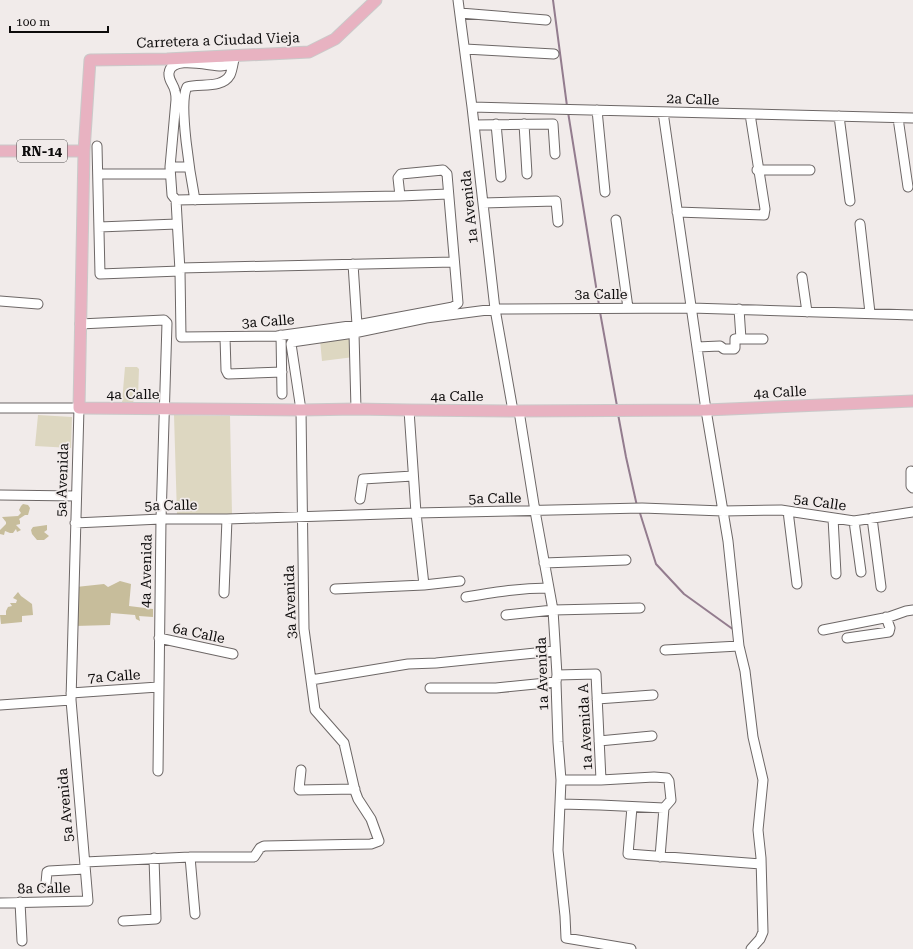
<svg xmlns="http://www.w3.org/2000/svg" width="913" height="949" font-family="'Roboto Serif',serif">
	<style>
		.green { fill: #ddd7c1 }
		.forest { fill: #c7bd9b }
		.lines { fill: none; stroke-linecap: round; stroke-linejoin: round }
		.stream { stroke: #937c8e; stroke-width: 2 }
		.minor-casing { stroke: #6d6766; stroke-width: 11 }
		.major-casing { stroke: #cac9c9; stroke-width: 13 }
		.minor { stroke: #fff; stroke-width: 9 }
		.major { stroke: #e8b2c1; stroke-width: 11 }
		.labels { text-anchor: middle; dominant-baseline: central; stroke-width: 3.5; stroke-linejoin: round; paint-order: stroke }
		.shield { fill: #f1ebea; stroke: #514e4e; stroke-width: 1 }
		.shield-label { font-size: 13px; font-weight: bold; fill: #0d0b0b }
		.street-label { font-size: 14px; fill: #0d0b0b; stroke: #f1ebea }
	</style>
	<rect width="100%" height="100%" fill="#f1ebea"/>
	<path class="green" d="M352,336l2,21 -32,4 -2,-21z
		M125,367h12l2,2 -1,27h-4l-1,8 -11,-2z
		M38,415l34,2 -1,31 -36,-2z
		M174,415l56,1 2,98 -55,1z"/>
	<path class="forest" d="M23,504l5,1 2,3 -2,7h-3l-6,4 1,2v3l-4,1 5,5 -4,2 -1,-3 -3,4h-3l-5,-2 -1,4 -4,-1v-4l6,-6v-2l-4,-5 16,-1 3,-3 -2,-3 2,-4z
		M47,525v5l-3,2 5,4 -5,4h-7l-5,-6 -1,-4 2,-3z
		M120,581l11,3 -2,22 24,3v8l-14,-1 1,5 -4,-2 -1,-4 -24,-2 -1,12 -35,1 1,-39 28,-3 4,3z
		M18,592l3,4 11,8 1,11 -11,1v6l-21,2 -1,-9h6v-4l2,-4 4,-1 -2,-3h6l1,-3 -4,-2z"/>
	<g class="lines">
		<path class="stream" d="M553,0l14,106
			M568,112l31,193
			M600,312l17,94
			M618,414l8,43 11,49
			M639,510l17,54 28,30 50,36"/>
		<defs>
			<path id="minor" d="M458,0l14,107 23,202 18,102
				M460,13l86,7
				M465,49l89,5
				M233,63c-4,1 -8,3 -12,3 -12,0 -50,-11 -52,7 -1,7 5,12 6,18 1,3 1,7 1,9l-6,67 2,28 4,5 4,71 1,66 96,-1 80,-11 96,-18 5,-4 -11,-129 -4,-4 -42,4 -3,4 2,18
				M472,107l441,11
				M597,110l8,82
				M663,112l43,298 22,131 11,105 6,25 8,66 10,43 -5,50 3,28 2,74 -3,7 -9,10
				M839,116l11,85
				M898,118l10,69
				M496,124l5,53
				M524,124l3,50
				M474,125l79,-1 2,30
				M97,146l3,128 80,-3
				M170,167h19
				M757,170h53
				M98,174h72
				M176,200l224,-4 48,-2
				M195,200c-4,-21 -17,-97 -8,-113 13,-4 35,2 43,-12 2,-4 3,-11 4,-16
				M483,203l73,-2 2,21
				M677,212l87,3 1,-6 -15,-95
				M616,220l12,88
				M860,224l10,89
				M99,227l78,-3
				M353,264l4,61
				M180,268l274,-6
				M802,277l5,35
				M0,301l38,3
				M739,309l2,30h22
				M80,324l84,-4 3,3 -6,196 -3,252
				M354,333l2,76
				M281,335l1,59
				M225,337l1,33 2,4 54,-2
				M697,347l23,-1 4,3h10l1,-1v-9l6,-1
				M0,408h79l-8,292 17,201 -88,2
				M409,410l7,103 8,72
				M519,411l16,100 18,99 4,65 -1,7 2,60 3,38 -3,70 7,66 1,22 65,11
				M911,471v15l2,2
				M0,495l76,1
				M360,499l3,-20 50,-3
				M788,511l9,73
				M833,518l3,56
				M872,518l9,69
				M854,521l7,51
				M75,523l86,-4h66l189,-6 226,-5 81,3 58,-1 73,11 59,-9
				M544,563l82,-3
				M335,589l89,-4 36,-4
				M224,593l3,-74
				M466,597c30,-5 53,-9 83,-9
				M506,615l47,-5 87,-2
				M823,630l66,-13 17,-6 7,-1
				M159,638l74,16
				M847,638l42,-6 1,-4 -4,-11
				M665,650l74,-4
				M557,675l39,-1 5,106
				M311,680l97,-16 28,-1 119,-12
				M430,688h66l60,-6
				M71,693l87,-6
				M597,699l56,-4
				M0,705l71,-5
				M599,741l53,-5
				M301,770l-2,19 1,1 55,-1
				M561,780h40l53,-3 13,1 2,3 2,19 -7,8 -4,49
				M560,804l40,1 64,3
				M632,807l-4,47 133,10
				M190,857l5,57
				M85,862l105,-5h64l6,-9 4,-2 107,-2 8,-3 -8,-22 -13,-20 -3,-8 -11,-48 -29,-33 -11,-81 -3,-219 -10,-66 1,-2 62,-9 72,-15 69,-9 196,-1 222,7
				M46,883l1,-11 2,-1 36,-2
				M20,902l2,39
				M123,921l33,-2 -2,-61"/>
			<path id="major" d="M376,0l-41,39 -26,13 -142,7 -77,1 -6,91 -5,257 222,2 55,-1 53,1 104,1 193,-1 207,-9
				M0,151h84"/>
		</defs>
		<use href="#minor" class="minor-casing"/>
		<use href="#major" class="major-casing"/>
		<use href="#minor" class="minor"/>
		<use href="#major" class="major"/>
	</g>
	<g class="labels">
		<rect class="shield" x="17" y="140" width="50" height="22" rx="3"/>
		<g class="shield-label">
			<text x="42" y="151">RN-14</text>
		</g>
		<g class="street-label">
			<text transform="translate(218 40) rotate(-2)">Carretera a Ciudad Vieja</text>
			<text transform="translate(693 99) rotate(2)">2a Calle</text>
			<text transform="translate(469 207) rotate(-96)">1a Avenida</text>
			<text x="601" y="294">3a Calle</text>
			<text transform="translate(268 321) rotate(-4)">3a Calle</text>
			<text transform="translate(780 392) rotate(-3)">4a Calle</text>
			<text x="133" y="394">4a Calle</text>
			<text x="457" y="396">4a Calle</text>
			<text transform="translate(62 480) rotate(-88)">5a Avenida</text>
			<text transform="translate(495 498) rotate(-1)">5a Calle</text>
			<text transform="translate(820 502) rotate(8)">5a Calle</text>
			<text transform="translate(171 505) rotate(-1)">5a Calle</text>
			<text transform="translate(146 571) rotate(-89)">4a Avenida</text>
			<text transform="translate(290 602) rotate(-92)">3a Avenida</text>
			<text transform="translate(199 633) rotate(12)">6a Calle</text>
			<text transform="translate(542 674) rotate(-92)">1a Avenida</text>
			<text transform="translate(114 676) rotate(-4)">7a Calle</text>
			<text transform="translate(585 727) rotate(-93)">1a Avenida A</text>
			<text transform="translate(65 805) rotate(-95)">5a Avenida</text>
			<text transform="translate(44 888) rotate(-1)">8a Calle</text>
		</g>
	</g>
	<path d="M10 26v6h98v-6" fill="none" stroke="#0d0b0b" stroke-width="2"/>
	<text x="16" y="26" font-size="12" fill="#0d0b0b" stroke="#f1ebea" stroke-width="3" paint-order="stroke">100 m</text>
</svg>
